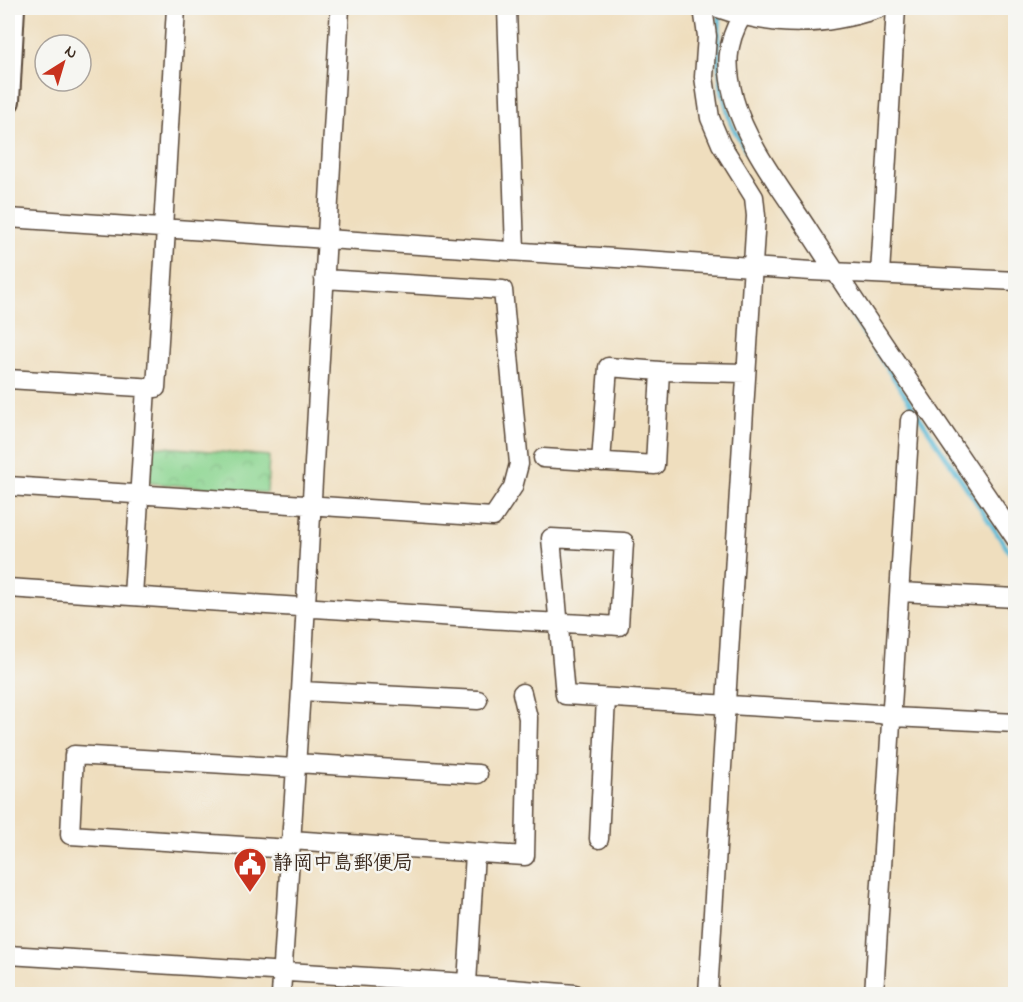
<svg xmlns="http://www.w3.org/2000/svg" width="1023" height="1002" font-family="'Indie Flower','Klee One',sans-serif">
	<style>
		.park { fill: url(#park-crowns); stroke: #648058; stroke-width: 1.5 }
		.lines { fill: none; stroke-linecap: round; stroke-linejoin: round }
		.stream { stroke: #58bad7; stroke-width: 4.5 }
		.minor-casing { stroke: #564536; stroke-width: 21 }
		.major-casing { stroke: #564536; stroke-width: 26 }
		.minor { stroke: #fff; stroke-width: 18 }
		.major { stroke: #fff; stroke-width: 22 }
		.labels { text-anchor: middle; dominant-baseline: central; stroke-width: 5; stroke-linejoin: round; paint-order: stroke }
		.poi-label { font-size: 20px; font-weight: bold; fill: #3b2a1e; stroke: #f6f6f2; text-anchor: start }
	</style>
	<defs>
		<pattern id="park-crowns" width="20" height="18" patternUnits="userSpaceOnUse" patternTransform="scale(1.5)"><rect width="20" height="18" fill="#8cd591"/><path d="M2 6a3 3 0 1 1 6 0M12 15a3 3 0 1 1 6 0" fill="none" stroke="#7ab77d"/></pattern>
	</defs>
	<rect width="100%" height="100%" fill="#f6f6f2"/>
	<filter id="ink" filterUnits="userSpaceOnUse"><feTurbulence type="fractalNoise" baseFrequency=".0167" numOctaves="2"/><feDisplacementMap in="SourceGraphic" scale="12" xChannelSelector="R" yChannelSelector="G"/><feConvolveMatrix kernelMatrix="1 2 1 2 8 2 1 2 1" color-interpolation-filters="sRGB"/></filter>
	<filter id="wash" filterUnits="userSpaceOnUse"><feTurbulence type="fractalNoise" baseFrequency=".008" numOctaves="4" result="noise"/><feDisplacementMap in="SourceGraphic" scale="24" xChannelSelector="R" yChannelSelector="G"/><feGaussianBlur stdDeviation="1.35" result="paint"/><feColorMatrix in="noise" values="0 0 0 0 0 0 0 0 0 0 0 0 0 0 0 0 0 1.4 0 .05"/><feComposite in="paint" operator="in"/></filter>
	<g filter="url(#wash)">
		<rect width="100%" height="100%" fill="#efdebe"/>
		<path class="park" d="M152,446l117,10 -2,37 -118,-10z"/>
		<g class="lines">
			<path class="stream" d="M720,13l-2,47 4,30 9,34 25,45 63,97
				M827,278l189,284"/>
		</g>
	</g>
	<g filter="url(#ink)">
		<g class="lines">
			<defs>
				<path id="minor" d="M507,8l8,243
					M703,8l4,28 -3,41 6,41 11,26 33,53 2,19 -48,778
					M718,8c57,20 105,19 162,0
					M742,16c-17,28 -16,52 -8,83 13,47 50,93 76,134 67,103 137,204 206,306
					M8,218l804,53 204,10
					M163,228l13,-220
					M880,274l16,-266
					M8,379l148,9 10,-159
					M543,458l112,7 5,-94
					M601,462l7,-95 52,4 85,2
					M8,486l485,31 20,-30 6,-23 -16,-174 -179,-11
					M8,588c160,10 320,22 480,31 44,3 87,4 131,7l5,-84 -73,-4 14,157 315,19 13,3 123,6
					M900,592l116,6
					M133,596l13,-208
					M301,691l177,9
					M296,763l182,11
					M599,839l7,-141
					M291,840l234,16 3,-138 -6,-25
					M290,849l-220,-14 4,-80 221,13
					M8,955l459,28 8,3 100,8
					M467,983l8,-130
					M281,994l20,-303 39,-683
					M874,994l36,-574"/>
				<path id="major" d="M8,101l5,-93"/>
			</defs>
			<use href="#minor" class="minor-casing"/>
			<use href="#major" class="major-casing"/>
			<use href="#minor" class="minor"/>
			<use href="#major" class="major"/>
		</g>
	</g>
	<defs>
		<symbol id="civic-pin" viewBox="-11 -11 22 30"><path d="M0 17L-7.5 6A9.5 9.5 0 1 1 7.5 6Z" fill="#c8321e" stroke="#f6f6f2"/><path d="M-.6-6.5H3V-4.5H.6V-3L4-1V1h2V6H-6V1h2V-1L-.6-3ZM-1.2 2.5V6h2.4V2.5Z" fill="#fff"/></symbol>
	</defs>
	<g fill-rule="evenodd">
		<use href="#civic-pin" x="231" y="845" width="38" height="52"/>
	</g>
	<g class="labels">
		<g class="poi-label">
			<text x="273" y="864">静岡中島郵便局</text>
		</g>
	</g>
	<rect width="1023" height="1002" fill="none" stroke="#f6f6f2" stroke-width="30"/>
	<g transform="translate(63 63) rotate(37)"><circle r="28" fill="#f6f6f2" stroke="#aba49d" stroke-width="1.5"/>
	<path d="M0-4.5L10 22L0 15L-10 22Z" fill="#c8321e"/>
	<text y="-9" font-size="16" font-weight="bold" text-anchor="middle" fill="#3b2a1e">N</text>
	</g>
</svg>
